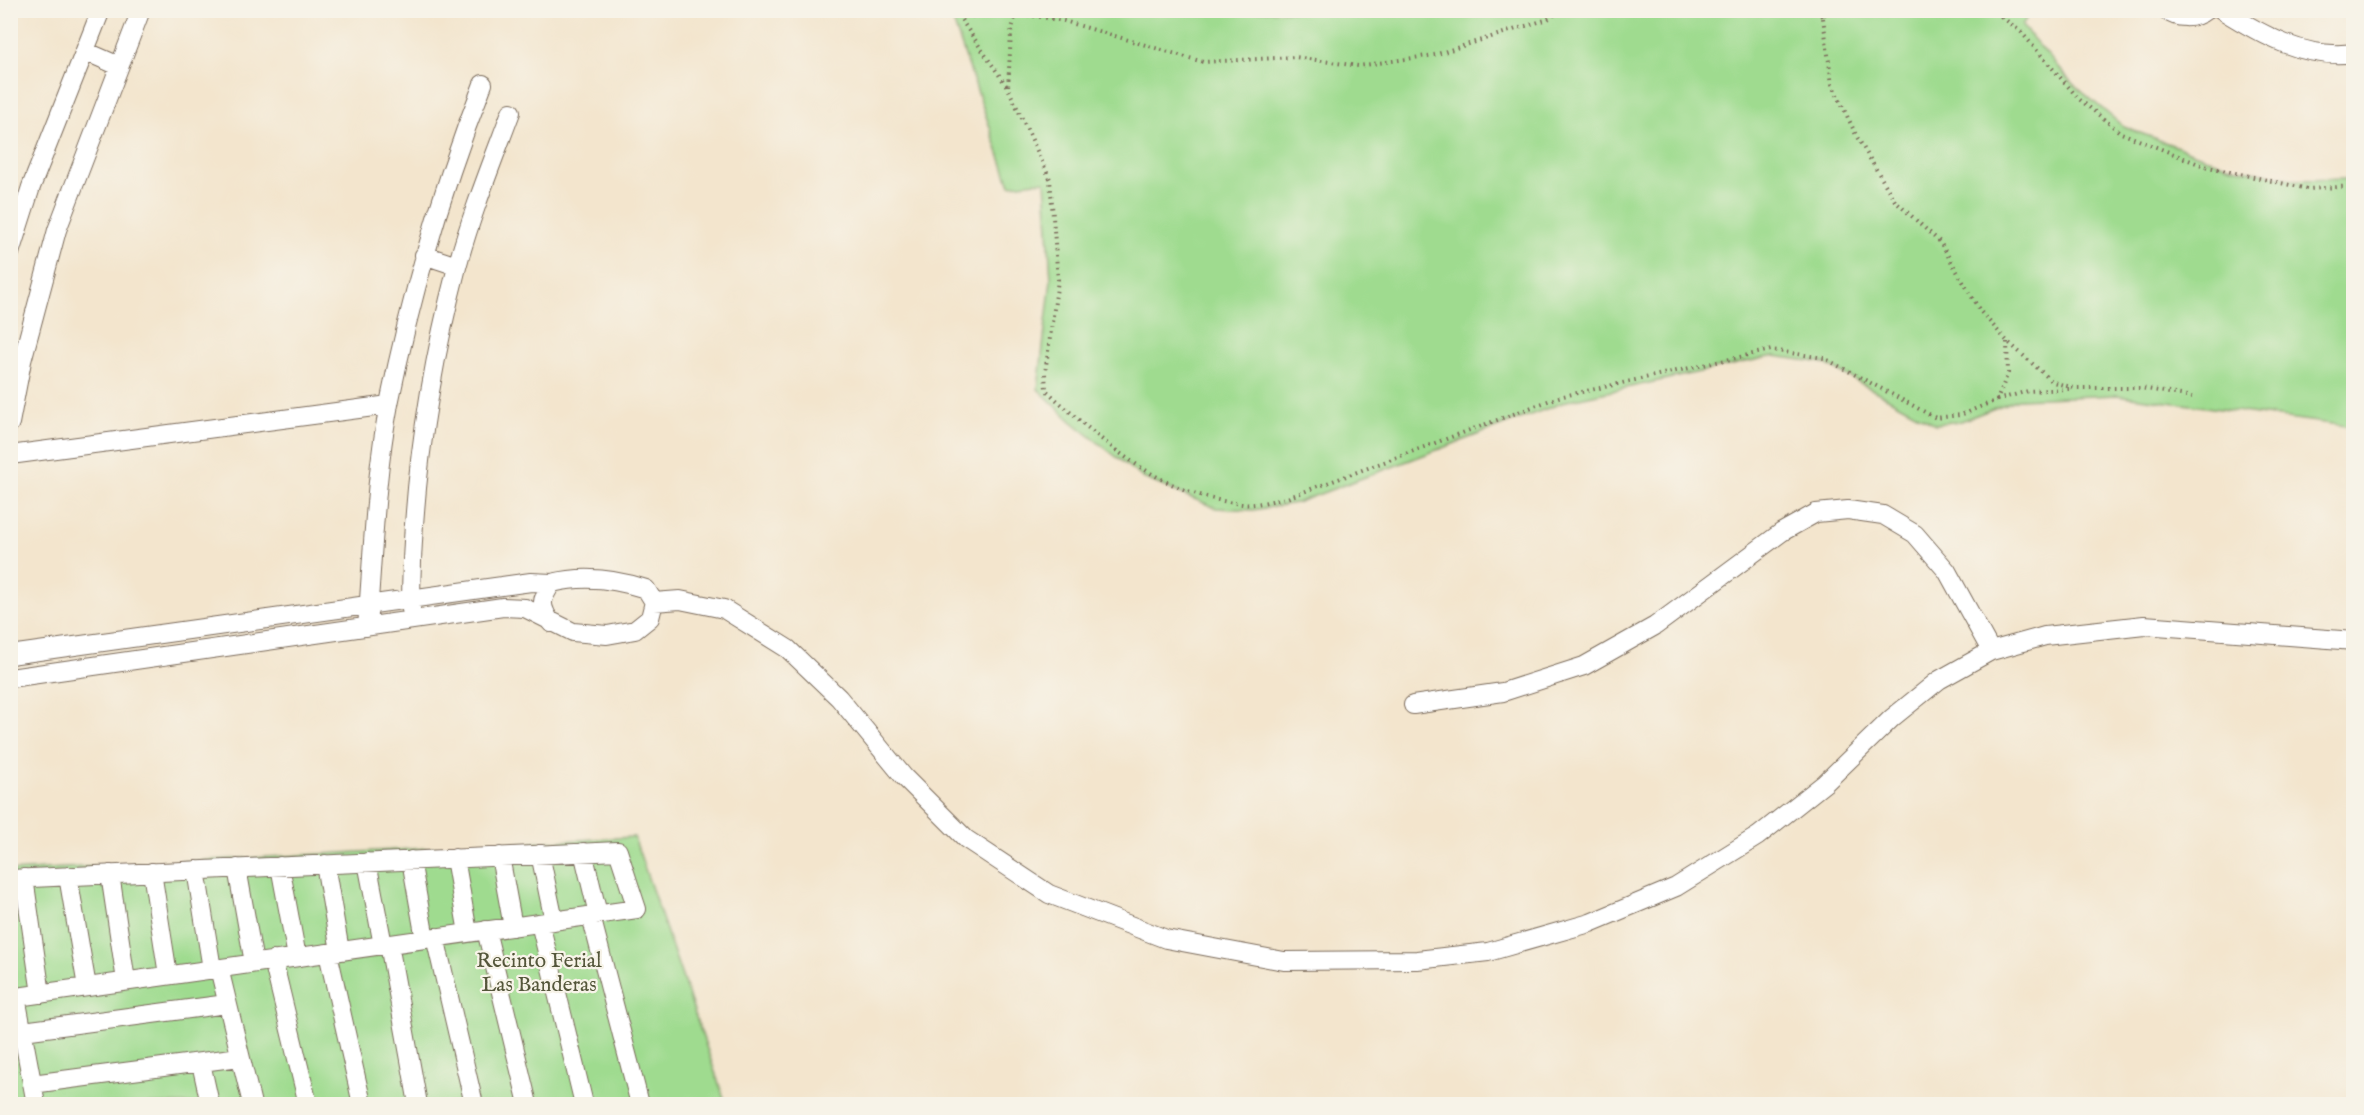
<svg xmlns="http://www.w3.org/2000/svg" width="2364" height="1115" font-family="'IM FELL English',serif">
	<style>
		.green { fill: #9fdb8f; stroke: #6d8256; stroke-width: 1.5 }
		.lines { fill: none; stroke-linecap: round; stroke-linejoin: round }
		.minor-casing { stroke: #7b6b5b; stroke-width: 20 }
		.path { stroke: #7b6b5b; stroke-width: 4; stroke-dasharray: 1.5 4.5; stroke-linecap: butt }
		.minor { stroke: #fff; stroke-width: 18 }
		.labels { text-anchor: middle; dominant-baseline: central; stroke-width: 4.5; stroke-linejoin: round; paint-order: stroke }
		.park-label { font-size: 21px; fill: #54563a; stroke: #f7f3e8 }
	</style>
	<rect width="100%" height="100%" fill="#f7f3e8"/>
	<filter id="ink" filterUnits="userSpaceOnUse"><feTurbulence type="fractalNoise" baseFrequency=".0167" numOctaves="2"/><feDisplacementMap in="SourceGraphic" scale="12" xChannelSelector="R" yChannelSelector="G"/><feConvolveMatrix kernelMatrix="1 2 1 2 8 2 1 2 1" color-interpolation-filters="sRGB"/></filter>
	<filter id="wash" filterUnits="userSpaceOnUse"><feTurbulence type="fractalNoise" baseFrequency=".008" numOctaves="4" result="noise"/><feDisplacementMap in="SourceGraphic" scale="24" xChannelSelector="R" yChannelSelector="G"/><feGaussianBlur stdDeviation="1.35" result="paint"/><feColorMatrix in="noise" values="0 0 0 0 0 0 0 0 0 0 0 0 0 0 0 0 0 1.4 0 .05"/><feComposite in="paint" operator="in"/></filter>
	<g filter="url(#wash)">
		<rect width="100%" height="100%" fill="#f3e5cd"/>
		<path class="green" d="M947,11h1084l-9,15 51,58 51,43 105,39 67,14 57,-1v248l-236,-32 -99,4 -57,22 -26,3 -111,-61 -50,-7 -204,44 -274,103 -43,7 -37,-2 -73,-30 -72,-57 -33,-32 13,-109 -6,-99 -35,4 -57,-164z
			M634,837l92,267h-715v-233z"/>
	</g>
	<g filter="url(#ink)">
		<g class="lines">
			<defs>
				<path id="minor" d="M2165,10c12,9 29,10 41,0
					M2222,10c40,25 83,50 132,43
					M87,52l32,14
					M10,253l21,-66 70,-177
					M424,255l33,11
					M10,423l12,-62 35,-131 84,-220
					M10,455l379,-50
					M654,602l26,-2 44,9 64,40 51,49 65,79 62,62 83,55 117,45 118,22 133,-1 71,-8 102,-29 86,-36 82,-51 67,-53 67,-65 47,-38 52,-29 54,-15 99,-11 210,16
					M411,610c0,-114 17,-232 46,-343 14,-52 35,-104 54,-155
					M367,627c6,-74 8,-150 22,-223 22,-109 53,-216 94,-320
					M10,655l521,-73 21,1
					M10,678l493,-71 22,1 48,24 34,3 28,-5 15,-12 4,-16 -8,-13c-30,-10 -63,-14 -94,-6 -12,18 -12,22 -1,40
					M1413,705l90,-13 81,-26 71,-40 127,-94 34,-19 32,-3 35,5 32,19 32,37 44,80
					M583,852l15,62
					M540,854l14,67
					M500,856l13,71
					M455,858l13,75
					M411,860l14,79
					M367,862l16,83
					M325,864l15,87
					M280,866l17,91
					M237,868l17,95
					M196,870l16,99
					M152,872l16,103
					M110,874l16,107
					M68,876l19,111
					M24,878l17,116
					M10,879l608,-28 19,58 -627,89
					M591,916l49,188
					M540,923l44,181
					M486,930l42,174
					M435,937l39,167
					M389,944l29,160
					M328,953l34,151
					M273,960l35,144
					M219,968l33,136
					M16,997l20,107
					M23,1031l204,-27
					M201,1063l9,41
					M32,1084l208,-27"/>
			</defs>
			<use href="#minor" class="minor-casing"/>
			<path class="path" d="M949,10c17,9 32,7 49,1
				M998,10l66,11 139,41 92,-5 63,9 76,-11 114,-36 13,-9
				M1818,10l5,8 3,-8
				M1990,10l12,7 17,-7
				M1016,13l-5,20 -3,55 42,91 8,101 -13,93 1,17c57,53 115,105 196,114 14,2 31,-4 45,-6l272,-101 212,-47 53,8 112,60 24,-3 37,-15
				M958,15l50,73
				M2002,17l19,15 58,67 42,34 83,33 104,23 46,-3
				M1823,18l9,66 25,53 38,64 45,41 40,69 27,30 46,41 21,6h67l51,9
				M2007,342l1,31 -11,27 31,-9 41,-2"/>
			<use href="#minor" class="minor"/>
		</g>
	</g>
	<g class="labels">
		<g class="park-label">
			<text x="539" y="961">Recinto Ferial<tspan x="539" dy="24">Las Banderas</tspan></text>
		</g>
	</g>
	<rect width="2364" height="1115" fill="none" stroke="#f7f3e8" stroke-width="36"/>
</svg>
